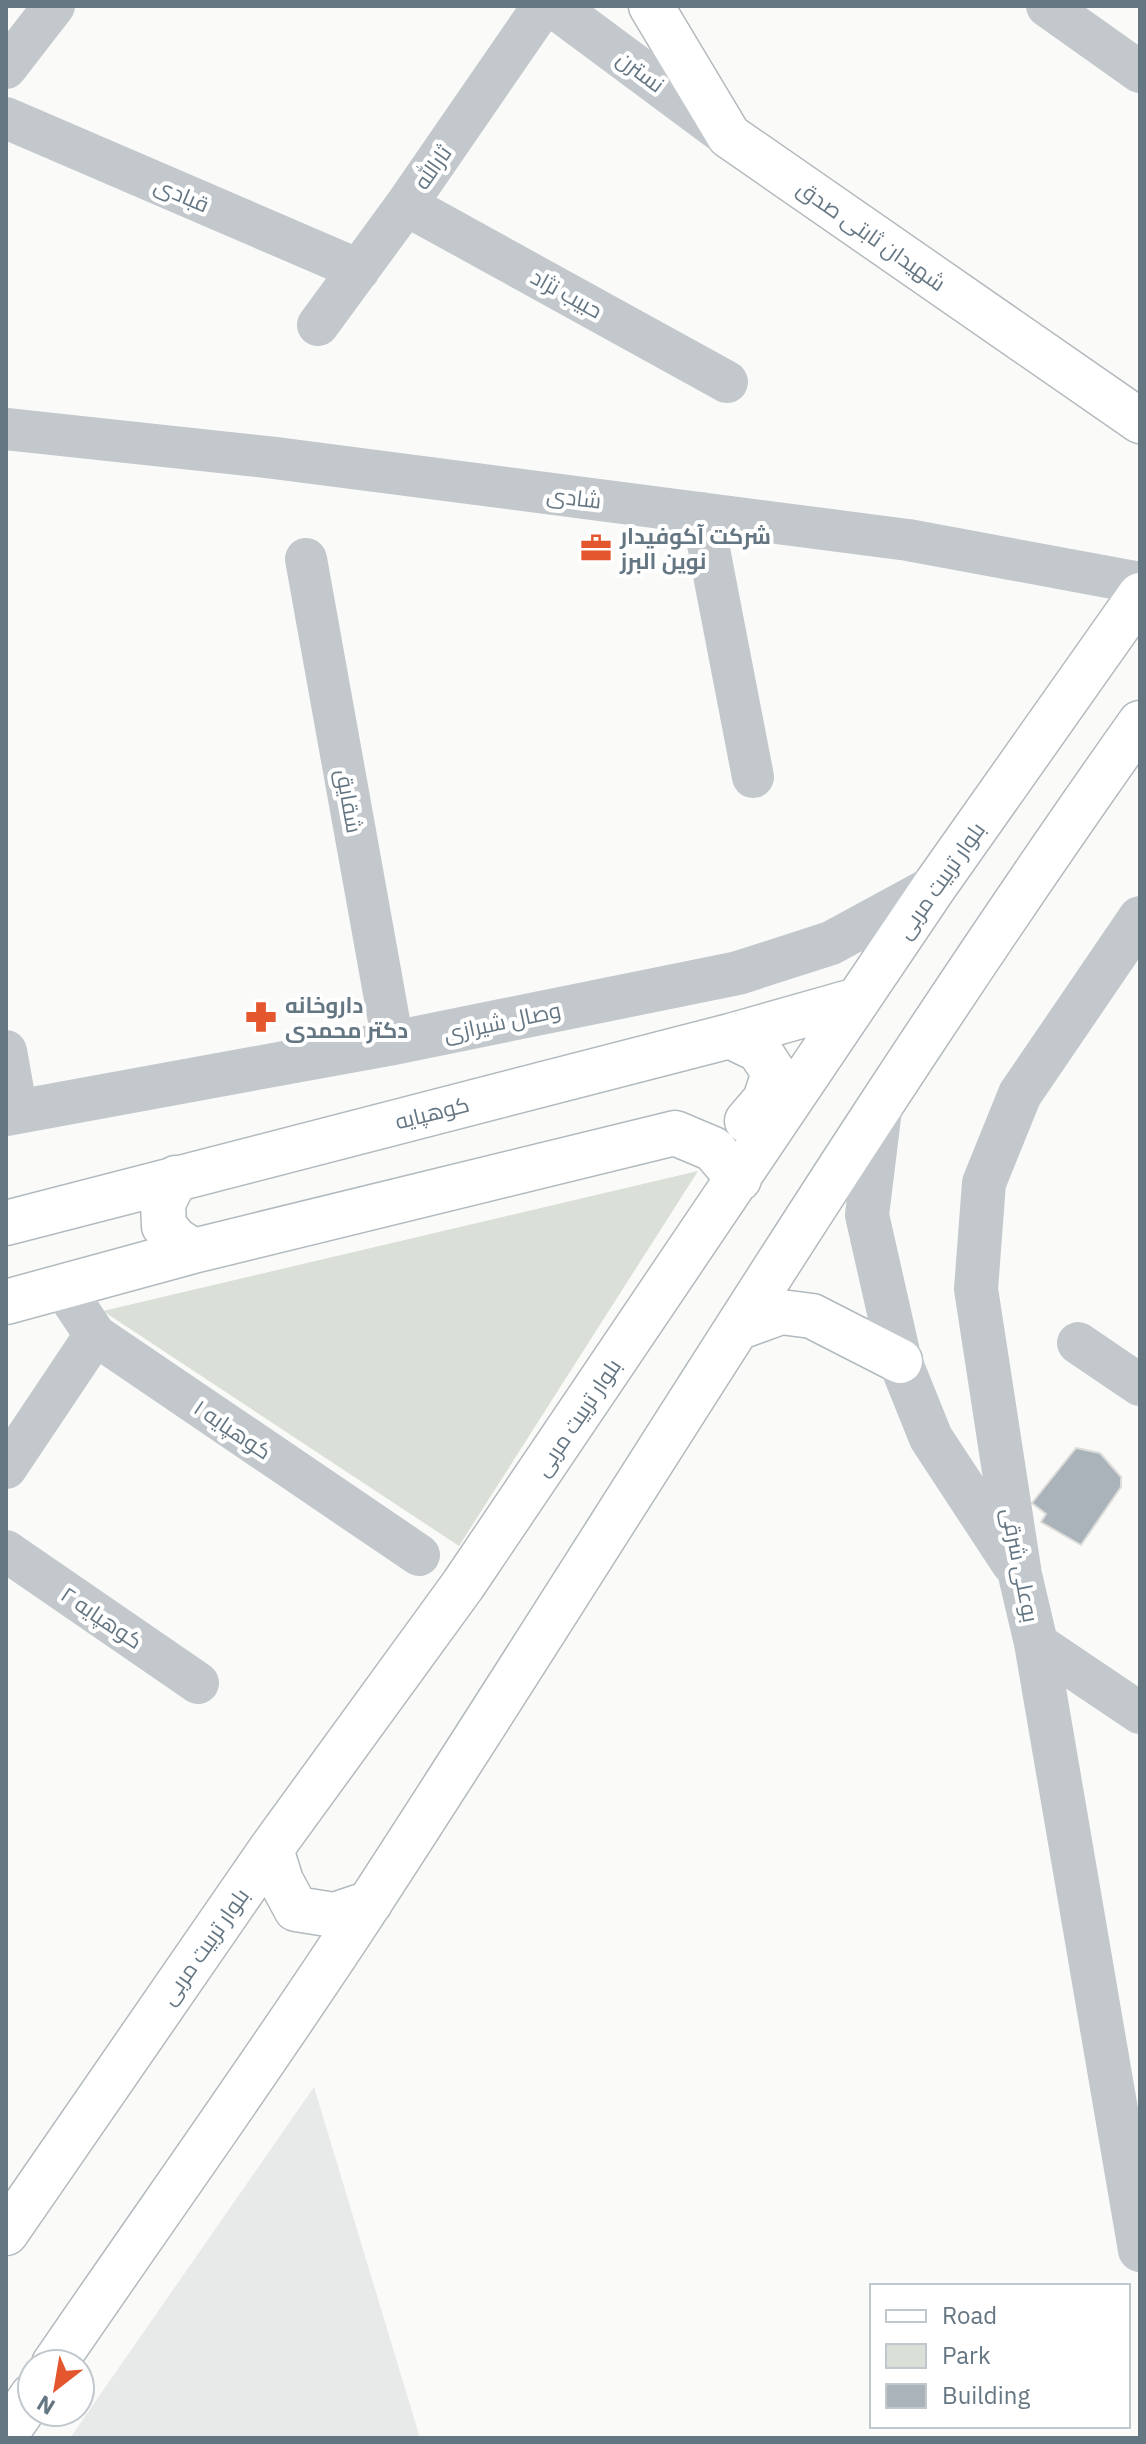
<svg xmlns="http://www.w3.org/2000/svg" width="1146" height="2444" font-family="'IBM Plex Sans',Cairo,sans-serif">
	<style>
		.built { fill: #e8e9e9 }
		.green { fill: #dadfd7 }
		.building { fill: #aab3b9; stroke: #dcdcda; stroke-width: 2 }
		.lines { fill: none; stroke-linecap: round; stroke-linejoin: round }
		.secondary-casing { stroke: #b3babf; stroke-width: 47 }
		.minor { stroke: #c3c8cc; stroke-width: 42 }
		.tertiary { stroke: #c3c8cc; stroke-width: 44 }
		.secondary { stroke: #fff; stroke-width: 44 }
		.labels { text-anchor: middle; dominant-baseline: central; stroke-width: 8; stroke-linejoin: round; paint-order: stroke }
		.street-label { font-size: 22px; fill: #657683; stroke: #fff }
		.poi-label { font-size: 22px; font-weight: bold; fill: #657683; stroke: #fff; text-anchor: start }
	</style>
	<rect width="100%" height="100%" fill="#fafaf8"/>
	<path class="built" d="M314,2087l106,351h-350z"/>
	<path class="green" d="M698,1171l-239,375 -356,-235z"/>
	<path class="building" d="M1076,1448l24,5 21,24v10l-40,58 -40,-23 5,-8 -14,-11z"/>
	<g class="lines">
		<defs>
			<path id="secondary" d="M651,6l78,130 411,285
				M730,1036l29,14 15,23 -9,27 -18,21
				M176,1178l-13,25 1,23 12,14 17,11
				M6,1223l724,-187 127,-36
				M6,1302l187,-51 482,-118 38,16 26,30
				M737,1328l44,-16 31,4 88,45
				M271,1849l10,32 15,28 38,6 36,-12
				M6,2233l265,-384 192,-264 471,-698 206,-292
				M54,2364c106,-155 216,-308 318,-465 255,-392 497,-794 768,-1176
				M6,2434l26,-38"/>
		</defs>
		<use href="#secondary" class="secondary-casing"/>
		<path class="minor" d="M1047,6l93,66
			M6,68l48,-62
			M6,118l353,152
			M406,205l321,177
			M318,325l88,-120 137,-199
			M6,429l269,29 633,82 232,43
			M702,513l51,264
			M306,559l87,484
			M6,1051l11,61
			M63,1287l32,48 324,220
			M1078,1343l62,42
			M6,1468l89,-133
			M6,1551l192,132
			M1036,1643l104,70"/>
		<path class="tertiary" d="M554,6l175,130
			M1140,918l-120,176 -36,89 -8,106 44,286 16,68 104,607
			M880,1109l-13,106 33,146 31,77 82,125
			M6,1114l387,-71 345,-70 93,-30 103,-56"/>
		<use href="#secondary" class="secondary"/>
	</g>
	<defs>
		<symbol id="office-bare" viewBox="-9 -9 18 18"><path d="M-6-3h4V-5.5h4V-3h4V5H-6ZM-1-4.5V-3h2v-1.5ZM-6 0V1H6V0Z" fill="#e4572e" stroke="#fff" stroke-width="2.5" paint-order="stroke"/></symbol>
		<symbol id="pharmacy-bare" viewBox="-9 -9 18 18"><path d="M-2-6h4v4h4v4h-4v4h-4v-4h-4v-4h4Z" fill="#e4572e" stroke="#fff" stroke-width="2.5" paint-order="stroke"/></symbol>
	</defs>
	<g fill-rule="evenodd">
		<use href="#office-bare" x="574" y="526" width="44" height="44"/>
		<use href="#pharmacy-bare" x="239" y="995" width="44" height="44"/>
	</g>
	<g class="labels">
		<g class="street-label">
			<text transform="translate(641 71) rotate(37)">نسترن</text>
			<text transform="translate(432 167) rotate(-55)">ثارالله</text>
			<text transform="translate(182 194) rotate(23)">قبادی</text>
			<text transform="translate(872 235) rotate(35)">شهیدان ثابتی صدق</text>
			<text transform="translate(567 293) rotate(29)">حبیب نژاد</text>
			<text transform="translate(574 497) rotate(7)">شادی</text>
			<text transform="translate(350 801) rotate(80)">شقایق</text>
			<text transform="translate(940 880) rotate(-55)">بلوار تربیت مربی</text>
			<text transform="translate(502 1021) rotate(-12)">وصال شیرازی</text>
			<text transform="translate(432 1112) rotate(-14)">کوهپایه</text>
			<text transform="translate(577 1417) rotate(-56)">بلوار تربیت مربی</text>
			<text transform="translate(233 1429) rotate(34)">کوهپایه ۱</text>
			<text transform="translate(1021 1565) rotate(79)">بوعلی شرقی</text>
			<text transform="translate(102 1617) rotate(34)">کوهپایه ۲</text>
			<text transform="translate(204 1946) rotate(-55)">بلوار تربیت مربی</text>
		</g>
		<g class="poi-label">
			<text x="620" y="535">شرکت آکوفیدار<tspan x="620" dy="25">نوین البرز</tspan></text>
			<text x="285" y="1004">داروخانه<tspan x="285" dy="25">دکتر محمدی</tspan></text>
		</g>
	</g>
	<rect width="1146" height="2444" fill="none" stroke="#657683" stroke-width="16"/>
	<rect x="870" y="2284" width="260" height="144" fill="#ffffff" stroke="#c1c8cd" stroke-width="2"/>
	<rect x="886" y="2310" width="40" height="12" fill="#ffffff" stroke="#c1c8cd" stroke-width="2"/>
	<text x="942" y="2324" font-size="24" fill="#657683">Road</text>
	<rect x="886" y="2344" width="40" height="24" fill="#dadfd7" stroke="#c1c8cd" stroke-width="2"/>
	<text x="942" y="2364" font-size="24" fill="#657683">Park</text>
	<rect x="886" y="2384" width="40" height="24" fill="#aab3b9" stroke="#c1c8cd" stroke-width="2"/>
	<text x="942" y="2404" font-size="24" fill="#657683">Building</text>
	<g transform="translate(56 2388) rotate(211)"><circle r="38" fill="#ffffff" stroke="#c1c8cd" stroke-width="2"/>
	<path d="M0-6L14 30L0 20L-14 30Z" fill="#e4572e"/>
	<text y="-12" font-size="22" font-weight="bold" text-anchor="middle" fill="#657683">N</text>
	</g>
</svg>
